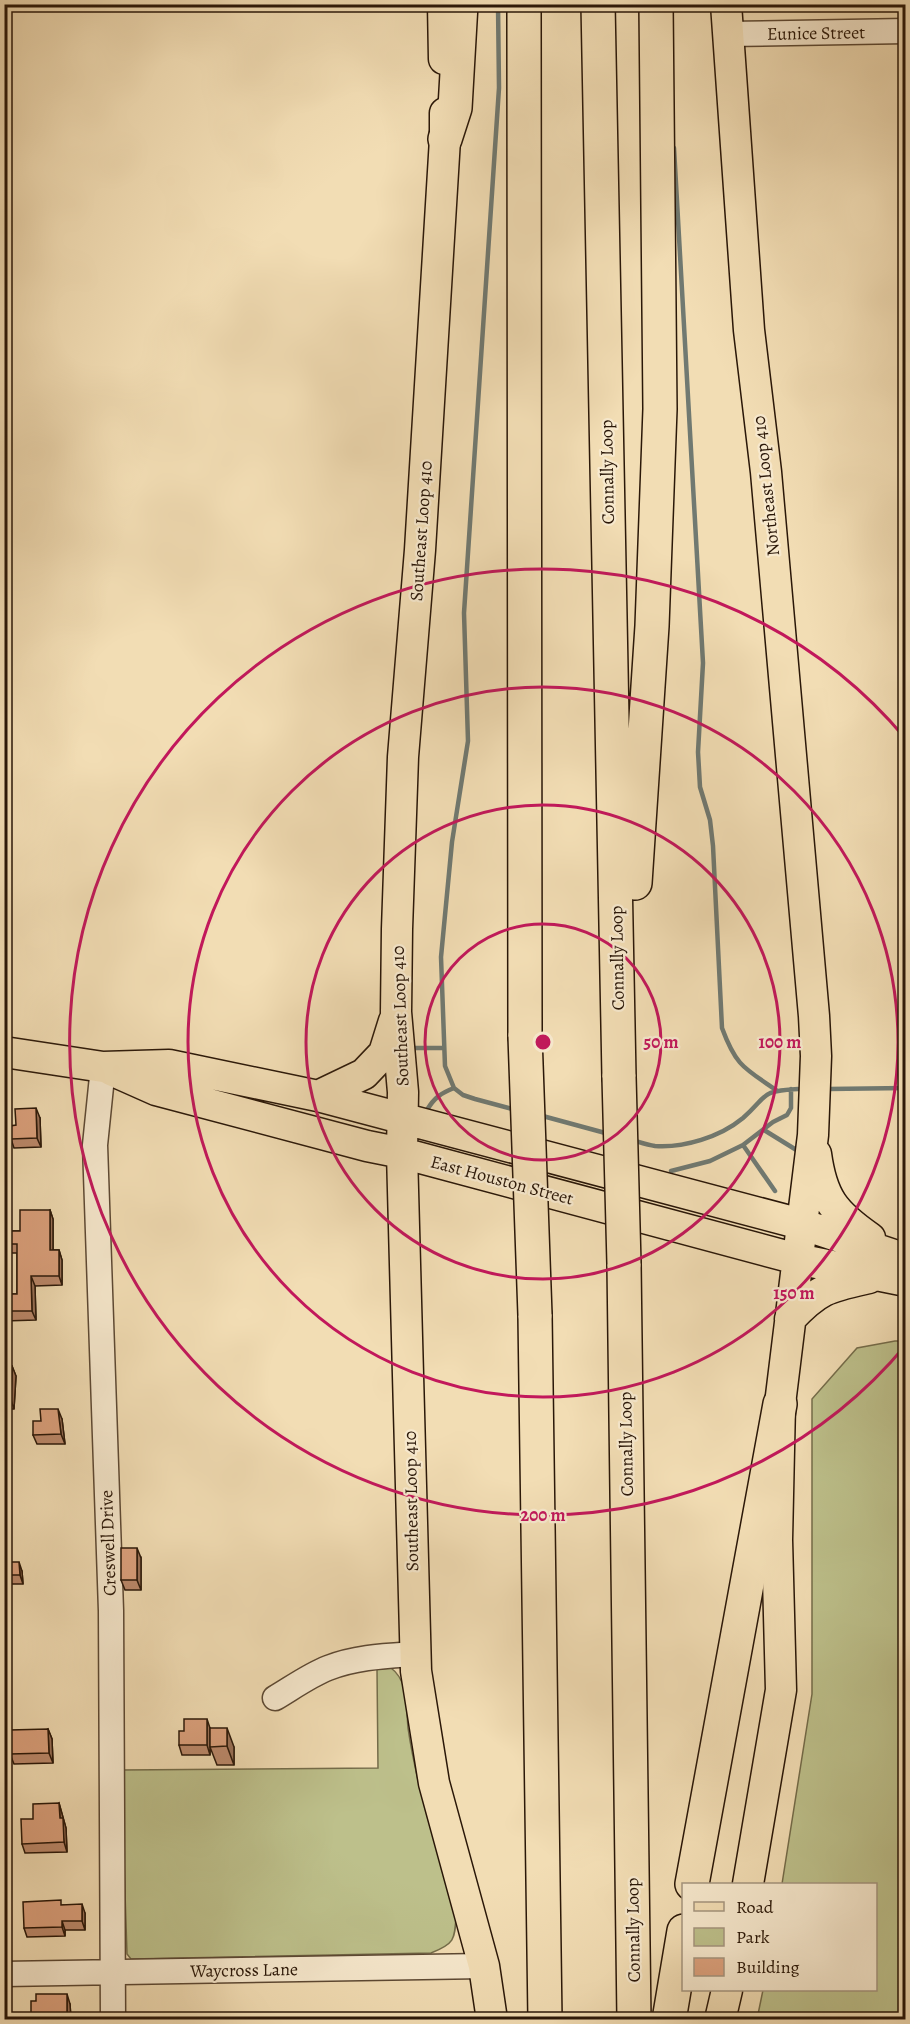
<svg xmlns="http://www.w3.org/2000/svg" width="910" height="2024" font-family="Alegreya,serif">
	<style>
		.green { fill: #bdc08b; stroke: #746c4a; stroke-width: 1.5 }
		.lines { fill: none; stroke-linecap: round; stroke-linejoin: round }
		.stream { stroke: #707971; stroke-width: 4.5 }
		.minor-casing { stroke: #5c4833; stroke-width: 27 }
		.major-casing { stroke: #2a1708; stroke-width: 33 }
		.highway-casing { stroke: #2a1708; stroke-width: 36 }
		.minor { stroke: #f7e9ce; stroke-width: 24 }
		.major { stroke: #f2ddb4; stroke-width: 30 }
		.highway { stroke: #f2ddb4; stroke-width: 33 }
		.highway-bridge-casing { stroke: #2a1708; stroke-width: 36; stroke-linecap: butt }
		.highway-bridge { stroke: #f2ddb4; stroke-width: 33 }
		.wall { fill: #bd8a6c; stroke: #2a1708; stroke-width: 1.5 }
		.shaded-wall { fill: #9a7158; stroke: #2a1708; stroke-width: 1.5 }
		.building { fill: #dca17d; stroke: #2a1708; stroke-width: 1.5 }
		.ring { fill: none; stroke: #c2185b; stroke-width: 3 }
		.labels { text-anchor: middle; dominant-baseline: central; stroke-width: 4.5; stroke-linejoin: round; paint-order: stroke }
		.street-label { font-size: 18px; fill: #2a1708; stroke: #f7e9ce }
		.centre { fill: #c2185b; stroke: #f7e9ce; stroke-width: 3 }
		.ring-label { font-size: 18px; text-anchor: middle; font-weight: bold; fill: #c2185b; stroke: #f7e9ce; stroke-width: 4.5; stroke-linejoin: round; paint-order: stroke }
	</style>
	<rect width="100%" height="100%" fill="#f2ddb4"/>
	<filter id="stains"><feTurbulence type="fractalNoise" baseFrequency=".00333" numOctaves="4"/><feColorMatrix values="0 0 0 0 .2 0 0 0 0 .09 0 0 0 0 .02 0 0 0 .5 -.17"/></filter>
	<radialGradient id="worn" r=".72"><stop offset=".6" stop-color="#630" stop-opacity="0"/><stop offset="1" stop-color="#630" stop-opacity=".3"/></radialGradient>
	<path class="green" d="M895,1341h11l-1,678h-148l6,-29h113v-106h-94l30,-190v-295l45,-51z
		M391,1668c18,13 15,40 17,60 9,63 31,126 48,188 -1,24 -2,28 -25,37l-300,6 -4,-5 -6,-184 257,-2 -1,-99z"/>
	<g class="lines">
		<path class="stream" d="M498,4l1,84 -35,525 4,128 -16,101 -11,115 4,109 9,22 9,7 12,4 41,11
			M674,148l29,515 -5,89 2,35 10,33 3,26 9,182c14,38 22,40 54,62
			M412,1048h32
			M828,1089l78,-1
			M427,1110c7,-12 14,-17 27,-22
			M539,1115l70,19
			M764,1130l34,21
			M632,1140c7,2 15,5 23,6 29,2 65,-9 88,-28 26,-23 16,-27 55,-29
			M743,1145l32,46
			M671,1171l39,-10 33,-16 30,-23 14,-7 4,-7v-19"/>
		<defs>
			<path id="minor" d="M727,34l179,-3
				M103,1067l-8,78 16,466 2,409
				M275,1698c17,-10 35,-23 53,-30 28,-11 57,-12 87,-14
				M4,1974l480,-8"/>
			<path id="major" d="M443,4l1,55
				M726,4l23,326 17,142 48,544 2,40 -3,79 -33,269 -3,136 4,150 -33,194
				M445,113v26l-25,411 -17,207 -6,172 -1,83 7,80 -1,61 14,518 18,112 50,183 8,54
				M4,1052l99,15 66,-2 149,31 483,128 105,35
				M111,1070l45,20 211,56 35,7 395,106 109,22
				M318,1096l46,-22 20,-21 10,-32
				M816,1154c6,44 18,59 54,84
				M790,1319c29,-31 39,-32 79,-41
				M720,2020l7,-30"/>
			<path id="highway" d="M524,4l1,1032
				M598,4l21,1073
				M445,139l10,-31 6,-104
				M635,883l17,-257 8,-217 -4,-405
				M624,1264l10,756
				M535,1315l10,705
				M692,1884l88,-480
				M669,2020l15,-89"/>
		</defs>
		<use href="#minor" class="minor-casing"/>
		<use href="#major" class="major-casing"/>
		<use href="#highway" class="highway-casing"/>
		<use href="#minor" class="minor"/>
		<use href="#major" class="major"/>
		<use href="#highway" class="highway"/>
		<defs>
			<path id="highway-bridge" d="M525,1036l10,279
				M619,1077l5,187"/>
		</defs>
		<use href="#highway-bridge" class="highway-bridge-casing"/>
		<use href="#highway-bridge" class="highway-bridge"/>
	</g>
	<path class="wall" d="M40,1118l1,29 -27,1 -3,-9 5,-14z
		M4,1171h2l3,9v15h-5z
		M50,1210l3,9v31h6l3,10v25l-27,1 1,34 -32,1v-27h13v-41h-13v-22h16z
		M4,1366h8l4,10 -2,33h-10z
		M62,1419l3,25h-28l-4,-9 8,-14z
		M141,1558v32h-16l-4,-10z
		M4,1562l18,9 1,13h-19z
		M210,1728l24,19v18h-17l-7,-18v8h-28l-3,-10z
		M48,1729l4,10 1,24 -39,1 -4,-10z
		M59,1803l7,25 1,24 -42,1 -3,-9z
		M63,1905l22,8v17h-20v6l-38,1 -3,-9z
		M36,2001l34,3 1,15h-39l-1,-3z"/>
	<path class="shaded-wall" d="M36,1108l4,10 1,29 -4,-9z
		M6,1171l3,9v15l-3,-8z
		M50,1210l3,9v41l-3,-10z
		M59,1250l3,10v25l-3,-9z
		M31,1276l4,10 1,34 -4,-9z
		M12,1366l4,10 -2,33 -3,-9z
		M58,1409l4,10 3,25 -4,-10z
		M137,1548l4,10v32l-4,-10z
		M19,1562l3,9 1,13 -3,-9z
		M207,1719l3,9v27l-3,-10z
		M227,1728l7,19v18l-7,-19z
		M48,1729l4,10 1,24 -4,-10z
		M59,1803l7,25 1,24 -3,-10 -4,-24z
		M82,1904l3,9v17l-3,-9z
		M62,1921l3,9v6l-3,-9z
		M67,1994l3,10 1,15h-4z"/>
	<path class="building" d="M36,1108l1,30 -26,1 -1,-13 6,-1 -1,-16z
		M4,1171h2v16h-2z
		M20,1210h30v40h9v26h-28l1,35h-28v-17h13v-50h-13v-13h16z
		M4,1366h8l-1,34 -7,-1z
		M40,1409h18l3,25 -28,1v-14h8z
		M121,1548h16v32h-16z
		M4,1562h15l1,13h-16z
		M184,1719h23v26h-28v-14h5z
		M210,1728h17v18l-17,1z
		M48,1729l1,24 -39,1v-24z
		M59,1803l1,15h3l1,24 -42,2 -1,-25h12v-15z
		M61,1900v5l21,-1v17h-20v6l-38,1 -1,-26z
		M36,1994h31v25h-16v-3h-20v-15h5z"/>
	<g class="ring">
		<circle cx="543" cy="1042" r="118"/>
		<circle cx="543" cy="1042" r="237"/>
		<circle cx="543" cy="1042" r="355"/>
		<path d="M905 1346A473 473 0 1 1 905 738"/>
	</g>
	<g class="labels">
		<g class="street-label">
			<text transform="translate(816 33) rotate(-1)">Eunice Street</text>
			<text transform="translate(607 472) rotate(-91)">Connally Loop</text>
			<text transform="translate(766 486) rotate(-96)">Northeast Loop 410</text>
			<text transform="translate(421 531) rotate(-86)">Southeast Loop 410</text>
			<text transform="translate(617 958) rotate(-91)">Connally Loop</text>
			<text transform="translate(400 1016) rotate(-92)">Southeast Loop 410</text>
			<text transform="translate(502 1180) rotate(15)">East Houston Street</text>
			<text transform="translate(626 1444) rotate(-91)">Connally Loop</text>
			<text transform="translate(411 1501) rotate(-91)">Southeast Loop 410</text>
			<text transform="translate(108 1543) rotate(-92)">Creswell Drive</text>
			<text transform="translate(633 1930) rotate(-91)">Connally Loop</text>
			<text transform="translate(244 1970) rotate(-1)">Waycross Lane</text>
		</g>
	</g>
	<circle cx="543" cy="1042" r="9" class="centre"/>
	<g class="ring-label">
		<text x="661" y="1048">50 m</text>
		<text x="780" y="1048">100 m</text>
		<text x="794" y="1299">150 m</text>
		<text x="543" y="1521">200 m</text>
	</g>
	<rect width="910" height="2024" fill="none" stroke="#f2ddb4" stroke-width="24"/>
	<rect x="6" y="6" width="898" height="2012" fill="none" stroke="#2a1708" stroke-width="3"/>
	<rect x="12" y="12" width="886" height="2000" fill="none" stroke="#2a1708" stroke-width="1.5"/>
	<rect x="682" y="1883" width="195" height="108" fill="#f7e9ce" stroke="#a5957f" stroke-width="1.5"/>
	<rect x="694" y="1902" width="30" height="9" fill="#f2ddb4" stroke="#a5957f" stroke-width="1.5"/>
	<text x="736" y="1913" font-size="18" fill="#2a1708">Road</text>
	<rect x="694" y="1928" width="30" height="18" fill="#bdc08b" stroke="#a5957f" stroke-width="1.5"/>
	<text x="736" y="1943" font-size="18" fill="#2a1708">Park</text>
	<rect x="694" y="1958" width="30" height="18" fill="#dca17d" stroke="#a5957f" stroke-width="1.5"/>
	<text x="736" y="1973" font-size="18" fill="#2a1708">Building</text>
	<rect width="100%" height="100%" filter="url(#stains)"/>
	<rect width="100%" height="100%" fill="url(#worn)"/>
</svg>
